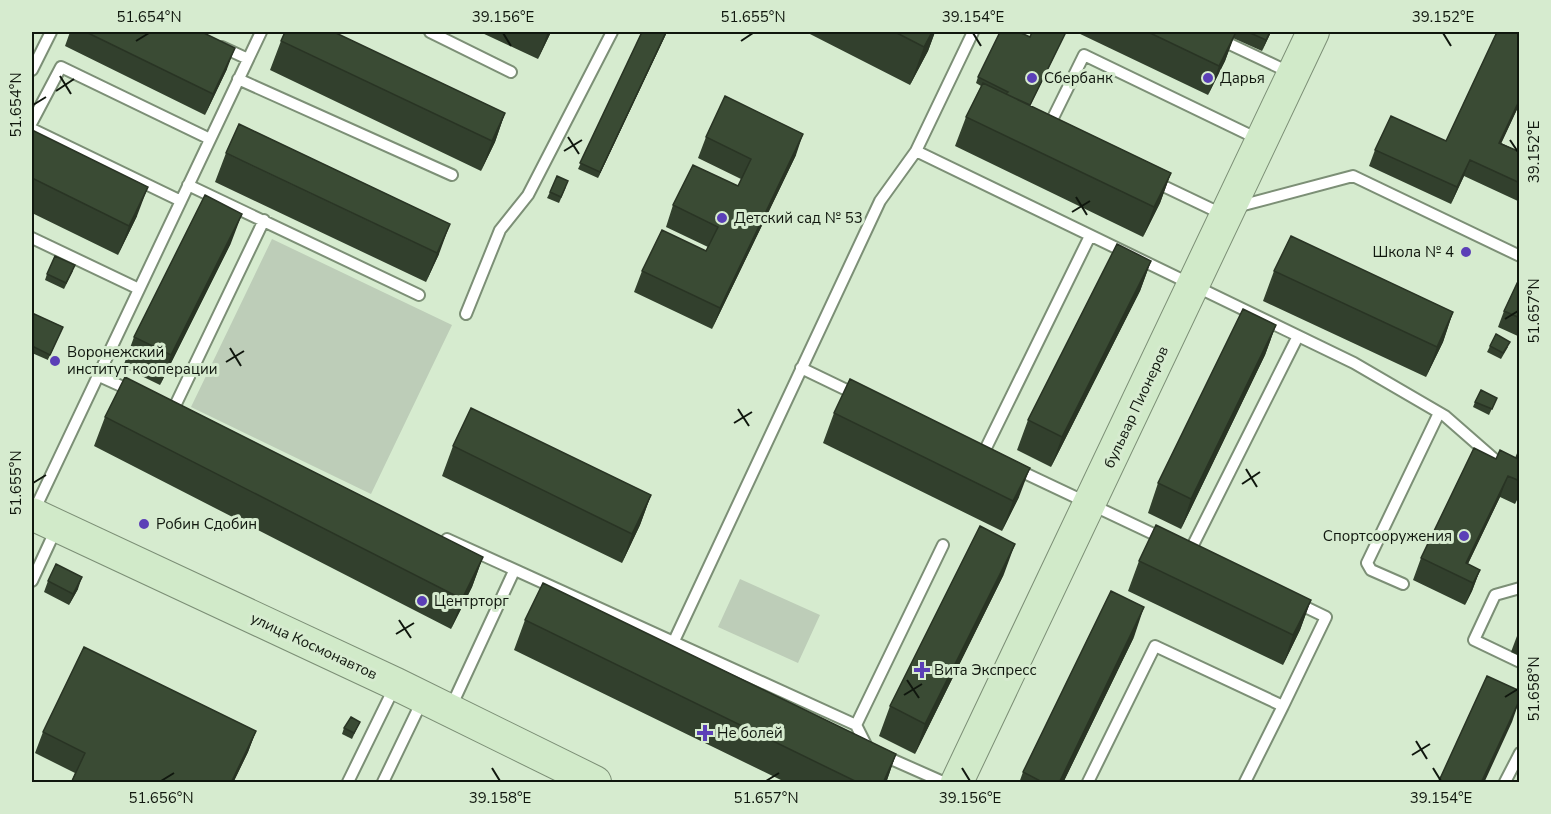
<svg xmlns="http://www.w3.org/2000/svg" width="1551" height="814" font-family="'Nunito Sans',sans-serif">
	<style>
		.green { fill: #bdcdb8 }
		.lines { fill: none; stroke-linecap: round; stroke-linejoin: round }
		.lane-casing { stroke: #7c8f76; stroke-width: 14 }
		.secondary-casing { stroke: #7c8f76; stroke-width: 34 }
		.lane { stroke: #fff; stroke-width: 10 }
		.secondary { stroke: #d1eac9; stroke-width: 32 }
		.wall { fill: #32402d }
		.shaded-wall { fill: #293424 }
		.building { fill: #3a4b34; stroke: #293424; stroke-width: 1.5 }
		.ticks { fill: none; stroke: #10170e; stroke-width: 2 }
		.poi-dot { fill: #5b3fb7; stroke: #d6ebcf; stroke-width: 2 }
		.labels { text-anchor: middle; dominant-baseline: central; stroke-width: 6; stroke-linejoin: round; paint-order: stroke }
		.poi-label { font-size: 15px; fill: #10170e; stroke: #d6ebcf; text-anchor: start }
		.street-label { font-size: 15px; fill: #10170e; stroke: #d6ebcf }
		.neatline { fill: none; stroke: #10170e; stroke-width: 2 }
		.ticks-label { font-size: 15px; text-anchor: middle; fill: #10170e }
	</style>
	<rect width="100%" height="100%" fill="#d6ebcf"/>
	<path class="green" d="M272,239l180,86 -81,169 -180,-87z
		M740,579l80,36 -22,48 -80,-36z"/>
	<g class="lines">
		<defs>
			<path id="lane" d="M430,32l81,40
				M1204,32l87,41
				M222,47l26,12
				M32,70l19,-38
				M238,79l214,96
				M32,122l29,-55 149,72
				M1048,128l36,-73 174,84
				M32,129l149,72
				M916,151l438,212 91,53 56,49 19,12
				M1155,182l67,32
				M188,185l231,110
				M1236,207l117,-31 167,80
				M32,238l107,51
				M466,314l34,-84 28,-35 84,-163
				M801,368l56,27
				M99,376l33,15
				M173,410l91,-190
				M983,454l107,-218
				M1016,469l148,70
				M34,511l227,-479
				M447,539l409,186 12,24
				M1190,551l107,-213
				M32,581l24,-52
				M1403,584l-32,-14 -4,-7 72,-150
				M1520,588l-25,7 -21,45 46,22
				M674,641l206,-440 36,-50 57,-119
				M1283,706l43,-89 -31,-15
				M451,707l63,-136
				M856,725l87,-180
				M882,755l61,27
				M348,782l47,-96
				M383,782l39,-81
				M1088,782l67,-136 128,60 -38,76
				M1505,782l15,-29"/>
			<path id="secondary" d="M32,514l364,170 199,98
				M957,782l356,-750"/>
		</defs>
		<use href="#lane" class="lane-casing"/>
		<use href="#secondary" class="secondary-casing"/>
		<use href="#lane" class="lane"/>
		<use href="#secondary" class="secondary"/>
	</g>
	<path class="wall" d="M70,32h132l25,37 -22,46 -140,-69z
		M480,32h71l-13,27z
		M642,32h25l-69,146 -20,-9z
		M806,32h129l-7,19 -18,34z
		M1032,32h34l-36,74 141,67 -11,30 -17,34 -188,-91 11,-29 15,-31 -5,-3 2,-6 52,-40z
		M1076,32h195l-9,19 -29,-13 -8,23 -17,34z
		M281,41l224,72 -10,29 -14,29 -211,-101z
		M1520,103l-19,40 19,9v50l-56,-26 -13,28 -82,-38 6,-16 71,-9z
		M32,130l105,86 -19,39 -86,-42z
		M706,137l90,18 -84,174 -78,-37 8,-21 64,-20 2,-4 -42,-20 7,-22 65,-19 3,-7 -43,-21z
		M226,153l213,101 -13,28 -211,-100z
		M566,187l-7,16 -12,-5 3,-6z
		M231,243l-71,142 -37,-18 11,-30z
		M1151,261l-11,30 -89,176 -34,-17 11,-30z
		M73,271l-9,18 -19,-9 2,-6z
		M1274,271l179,41 -10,30 -17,35 -163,-76z
		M1520,277v60l-22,-10 6,-16z
		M32,313l31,14 -15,33 -16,-7z
		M1276,325l-11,30 -84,174 -33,-16 10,-30z
		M1490,346l18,1 -7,12 -14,-7z
		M1497,398l-8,17 -16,-8 2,-5z
		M834,413l185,84 -17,34 -179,-88z
		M105,417l378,140 -11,30 -21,42 -357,-183z
		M453,446l198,49 -11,30 -18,38 -180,-87z
		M1520,446v48l-5,10 -15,-7 -32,67 12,6 -8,21 -7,14 -52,-25 8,-22 75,-99 19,-1z
		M1139,561l172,39 -11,30 -17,35 -155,-74z
		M1004,574l-89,180 -36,-18 11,-30z
		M48,581l30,8 -9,16 -25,-13z
		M525,620l371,134 -10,29h-99l-273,-133z
		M1520,628v28l-9,-4z
		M1134,637l-71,146h-44l4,-11z
		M360,722l-8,17 -10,-5 2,-6z
		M256,731l-8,21 -15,31h-162l4,-10 -40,-20 8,-21z"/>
	<path class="shaded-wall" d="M548,32h3l-13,27z
		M666,32h1l-69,146 2,-6z
		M932,32h3l-7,19 -18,34 14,-38z
		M1236,32l-11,29 -17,34 11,-29z
		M1270,32h1l-9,19 4,-11z
		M235,48l-8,21 -22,46 8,-21z
		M1520,99v4l-26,56 5,-16z
		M505,113l-10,29 -14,29 11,-30z
		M803,134l-7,21 -84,174 8,-21z
		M1470,160l-6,16 -13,28 6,-17z
		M1171,173l-11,30 -17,34 11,-30z
		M148,187l-11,29 -19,39 11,-29z
		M242,214l-11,29 -71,142 11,-30z
		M450,224l-11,30 -13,28 11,-29z
		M1151,261l-11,30 -89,176 11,-30z
		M1453,312l-10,30 -17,35 11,-30z
		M1276,325l-11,30 -84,174 10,-30z
		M1030,468l-11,29 -17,34 11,-30z
		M1508,476l-8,21 -39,81 5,-15z
		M651,495l-11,30 -18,38 10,-29z
		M1015,544l-11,30 -89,180 10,-30z
		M483,557l-11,30 -21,42 11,-30z
		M1480,570l-8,21 -7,14 8,-22z
		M82,577l-4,12 -9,16 4,-11z
		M1311,600l-11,30 -17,35 10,-30z
		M1144,607l-10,30 -71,146h-4z
		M1520,699l-8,23 -28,61h-3z
		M256,731l-8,21 -15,31h-2z
		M896,754l-10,29h-3z"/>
	<path class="building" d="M86,32h116l33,16 -22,46z
		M285,32h49l171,81 -13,28 -211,-100z
		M642,32h24l-66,140 -20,-9z
		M895,32h37l-8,15z
		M1000,32h19l11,5 2,-5h34l-36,73 -24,-11 2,-2 -30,-15z
		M1148,32h88l-17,34z
		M1248,32h22l-4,8z
		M1497,32h23v67l-21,44 21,9v31l-50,-23 -13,27 -82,-37 16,-34 55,25z
		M983,83l188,90 -17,34 -188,-90z
		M725,96l78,38 -83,174 -78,-37 20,-41 44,21 12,-24 -45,-22 20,-40 45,21 13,-27 -45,-22z
		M239,124l211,100 -13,29 -211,-100z
		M32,130l116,57 -19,39 -97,-48z
		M557,176l11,5 -7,16 -11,-5z
		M205,195l37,19 -71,141 -37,-18z
		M1291,236l162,76 -16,35 -163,-76z
		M1117,244l34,17 -89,176 -34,-17z
		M55,256l20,9 -9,18 -19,-9z
		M1520,277v41l-16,-7z
		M1243,309l33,16 -85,174 -33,-16z
		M32,313l31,14 -13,28 -18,-9z
		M1496,334l14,8 -7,11 -13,-7z
		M125,377l358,180 -21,42 -357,-182z
		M850,379l180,89 -17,33 -179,-88z
		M1481,390l16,8 -5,11 -17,-7z
		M471,408l180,87 -19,39 -179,-88z
		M1474,448l22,11 4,-9 20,10v21l-12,-5 -42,87 14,7 -7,13 -52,-25z
		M1156,525l155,75 -18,35 -154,-74z
		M980,526l35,18 -90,180 -35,-18z
		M56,564l26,13 -9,17 -25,-13z
		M543,583l353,171 -13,29h-24l-334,-163z
		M1111,591l33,16 -85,176h-15l-21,-11z
		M84,647l172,84 -25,52h-160l14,-30 -42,-21z
		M1487,676l33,15v8l-39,84h-43z
		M351,717l9,5 -6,11 -10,-5z"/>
	<path class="ticks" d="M503,33l8,13M973,33l8,13M1443,33l8,13M136,41l13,-8M741,41l12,-8M60,76l11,18M56,91l18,-12M33,105l13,-8M568,137l11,17M1510,140l8,12M564,151l18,-11M1076,197l11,18M1072,212l18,-11M1505,319l13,-8M230,348l11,18M226,362l18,-11M738,409l11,17M734,423l18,-11M1246,469l11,18M33,483l13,-8M1242,484l18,-12M399,620l12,18M396,634l18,-11M907,680l12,18M904,695l18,-11M1505,697l13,-8M1416,741l11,18M1412,755l18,-11M492,768l8,13M962,768l8,13M1433,768l8,13M161,781l13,-8M766,781l13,-8"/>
	<g class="poi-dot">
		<circle cx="1032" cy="78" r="6"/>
		<circle cx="1208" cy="78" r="6"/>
		<circle cx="722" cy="218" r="6"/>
		<circle cx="1466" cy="252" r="6"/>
		<circle cx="55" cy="361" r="6"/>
		<circle cx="144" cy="524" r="6"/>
		<circle cx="1464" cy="536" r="6"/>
		<circle cx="422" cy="601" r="6"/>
		<path d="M919 661h6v6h6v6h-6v6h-6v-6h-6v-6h6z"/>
		<path d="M702 724h6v6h6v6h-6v6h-6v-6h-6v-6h6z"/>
	</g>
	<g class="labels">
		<g class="poi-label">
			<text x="1044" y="78">Сбербанк</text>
			<text x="1220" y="78">Дарья</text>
			<text x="734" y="218">Детский сад № 53</text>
			<text x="1454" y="252" text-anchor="end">Школа № 4</text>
			<text x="67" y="352">Воронежский<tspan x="67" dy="17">институт кооперации</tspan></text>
			<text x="156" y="524">Робин Сдобин</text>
			<text x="1452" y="536" text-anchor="end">Спортсооружения</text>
			<text x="434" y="601">Центрторг</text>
			<text x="934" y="670">Вита Экспресс</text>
			<text x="717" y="733">Не болей</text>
		</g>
		<g class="street-label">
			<text transform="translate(1136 407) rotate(-65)">бульвар Пионеров</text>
			<text transform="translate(314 646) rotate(25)">улица Космонавтов</text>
		</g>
	</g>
	<rect width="1551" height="814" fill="none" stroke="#d6ebcf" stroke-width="66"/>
	<rect x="33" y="33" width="1485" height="748" class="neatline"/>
	<g class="ticks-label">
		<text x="149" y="22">51.654°N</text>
		<text x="503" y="22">39.156°E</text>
		<text x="753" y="22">51.655°N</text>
		<text x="973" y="22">39.154°E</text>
		<text x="1443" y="22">39.152°E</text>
		<text transform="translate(16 105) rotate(-90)" y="5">51.654°N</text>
		<text transform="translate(1534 152) rotate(-90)" y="5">39.152°E</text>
		<text transform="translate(1534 311) rotate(-90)" y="5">51.657°N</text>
		<text transform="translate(16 483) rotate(-90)" y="5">51.655°N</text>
		<text transform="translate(1534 689) rotate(-90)" y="5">51.658°N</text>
		<text x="161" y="803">51.656°N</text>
		<text x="500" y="803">39.158°E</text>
		<text x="766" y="803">51.657°N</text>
		<text x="970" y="803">39.156°E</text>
		<text x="1441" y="803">39.154°E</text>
	</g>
</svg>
